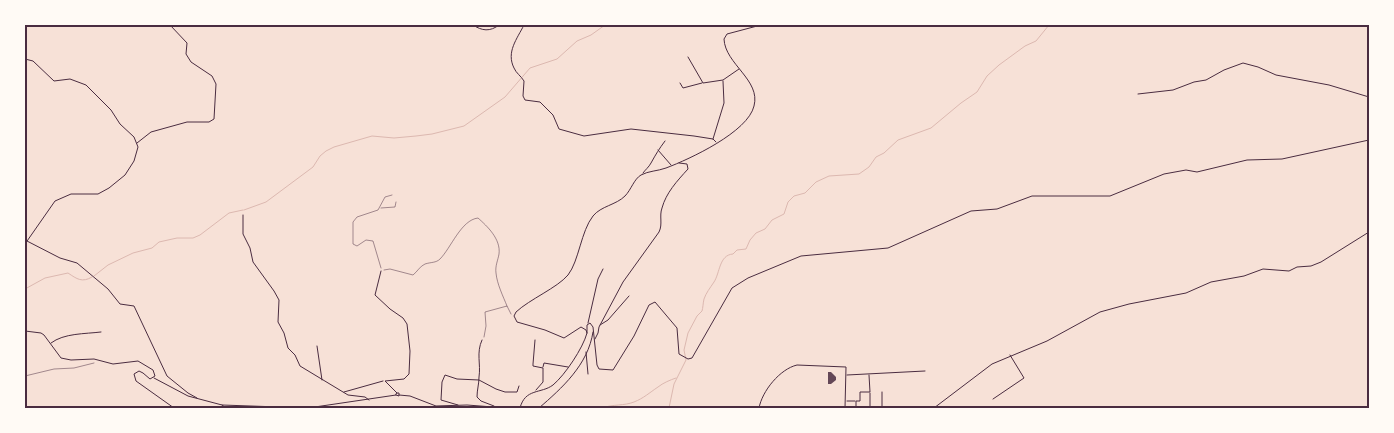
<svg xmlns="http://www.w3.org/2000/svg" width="1394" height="433" font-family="Cabin,sans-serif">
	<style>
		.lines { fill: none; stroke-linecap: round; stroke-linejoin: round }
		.stream { stroke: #dcb8b0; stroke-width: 1 }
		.building { fill: #644757 }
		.path { stroke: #4a2c40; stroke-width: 0.5 }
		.minor { stroke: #4a2c40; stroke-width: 1 }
		.tertiary { stroke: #4a2c40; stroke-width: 1 }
		.neatline { fill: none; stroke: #4a2c40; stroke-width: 2 }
	</style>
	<rect width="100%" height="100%" fill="#f7e1d7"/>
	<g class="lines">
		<path class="stream" d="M244,210l22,-8 47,-35 7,-11 6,-5 8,-4 38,-11 22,2 22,-2 16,-2 32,-8 41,-29 25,-29 27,-9 20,-18 14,-6 14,-10
			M94,276l14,-11 25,-12 19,-5 7,-6 18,-4h16l7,-3 29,-22 14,-3
			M25,289l20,-11 23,-5c9,6 14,10 24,4
			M602,408c11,-4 22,-2 32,-6 10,-4 15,-9 24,-15 5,-4 12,-7 18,-9
			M669,408l5,-24 12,-24 -2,-10 4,-17 9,-17 5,-5c1,-3 1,-8 2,-12 2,-6 6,-11 10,-17 6,-9 5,-27 19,-28l4,-4 9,-1 4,-9 6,-7 9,-4 7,-9 12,-6 4,-12 6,-6 11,-3 11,-11 13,-6 30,-2 10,-7 7,-10 8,-4 14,-13 33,-12 30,-25 16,-11 10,-16 12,-11 26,-19 11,-5 13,-16"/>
	</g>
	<path class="building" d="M828,372h3l5,5v3l-5,4h-3z"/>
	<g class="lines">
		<path class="path" d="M381,208l14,-1 1,-5
			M381,268l-8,-27 -7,-1 -9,6 -4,-2v-22l4,-5 21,-7 7,-13 7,-2
			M384,270l6,-1 23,6c4,-3 7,-9 12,-11 6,-2 11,-1 15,-5 11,-11 21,-39 38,-41 9,8 23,21 21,36 -1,6 -4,12 -3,19 1,11 7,23 11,33
			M484,337l2,-11 -1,-14 22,-6 4,8
			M25,376l29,-7 20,-1 20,-5"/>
		<path class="minor" d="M473,25c9,6 17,7 26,0
			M524,25c-7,14 -18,27 -10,43 2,5 7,8 10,13l-1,15 2,4 15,2 13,13 6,14 25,7 47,-7 63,7 19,3 3,3
			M688,57l15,26 20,-3 16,-11
			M680,83l3,5 19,-5
			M1138,94l35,-4 21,-8 12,-2 18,-10 19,-7 15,4 18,8 53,10 40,12
			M713,139l11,-36 -1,-22
			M137,143l14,-11 36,-10h22l5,-3 2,-35 -4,-8 -21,-14 -5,-8 1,-11 -17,-18
			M658,150l13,15
			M643,173c2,-3 6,-6 8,-10 5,-9 8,-14 14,-22
			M243,215v19l7,14 3,14 21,29 5,9 -1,22 6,11 4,15 7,7 5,11 48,29 17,2 4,3
			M25,240l35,18 17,5 31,26 12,15 14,2 33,70 21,17 9,5
			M381,271l-6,24 15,14 13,9 4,6 3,27 -1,23 -5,5 -19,2 12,12
			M588,323l10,-44 5,-10
			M600,325l8,-5 21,-24
			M587,333v-8l3,-2 3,4 4,38 2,4 14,1 21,-34 15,-31 6,-3 22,26 2,26 9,5 4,-1 40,-70 16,-10 53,-22 87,-8 83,-37 26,-2 35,-13h78l54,-22 22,-4 11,2 50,-12 35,-1 87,-19
			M595,339l3,-6 1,-6 24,-45 36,-50c4,-8 0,-16 3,-24 4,-15 15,-27 26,-39l-1,-5 -8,-1
			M482,340c-6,13 -1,24 -3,37 0,7 -2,13 -2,20l4,4 13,5
			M535,340l-2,24v2l10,2v14l-7,8
			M51,343c13,-10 34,-9 50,-11
			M317,346l5,34
			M586,352l2,22
			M543,367l1,-4 24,4
			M847,375l78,-4
			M344,392l39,-11
			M882,392v16
			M870,393v15
			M993,399l31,-21 -14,-23
			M847,401h8
			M222,405l4,3
			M458,405l-17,-5 1,-18 3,-7 12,4 22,1 17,9 9,3h12l2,-6
			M539,408c23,-20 49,-43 54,-76
			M759,408c3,-17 21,-39 38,-43l49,2 -1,41
			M856,408v-7h4v-9h10l-1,-17
			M934,408l58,-44 55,-23 53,-29 29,-8 57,-11 25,-11 33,-6 19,-7 26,2 8,-4 14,-1 10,-4 48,-30"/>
		<path class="tertiary" d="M25,59l8,2 21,20 16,-2 16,6 25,25 9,14 14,13 4,10 -4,14 -9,14 -16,13 -11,6h-27l-16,7 -30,43
			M25,331l16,2 3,2 17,23 10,2 23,-1 19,5 25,-3 15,9 2,6 -5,3 -7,-6 -4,-2 -5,3 2,7 38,27
			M154,378l34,18 34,9 86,3 88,-13
			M397,393h2v3l-3,-1z
			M399,395l11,1 26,10 31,-1 39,3
			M520,408c5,-20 21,-14 33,-23 12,-10 30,-37 34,-52l-1,-3 -5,-3 -17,11 -19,-8 -28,-8 -3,-6 2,-4c14,-13 41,-24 52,-37 11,-14 13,-44 25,-59 8,-10 23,-11 32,-20 6,-6 9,-17 16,-21 7,-4 17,-4 25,-7 24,-9 82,-36 88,-62 7,-26 -29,-42 -30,-67l3,-5 34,-9"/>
	</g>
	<rect width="1394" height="433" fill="none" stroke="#fffaf5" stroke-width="52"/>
	<rect x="26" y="26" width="1342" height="381" class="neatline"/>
</svg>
